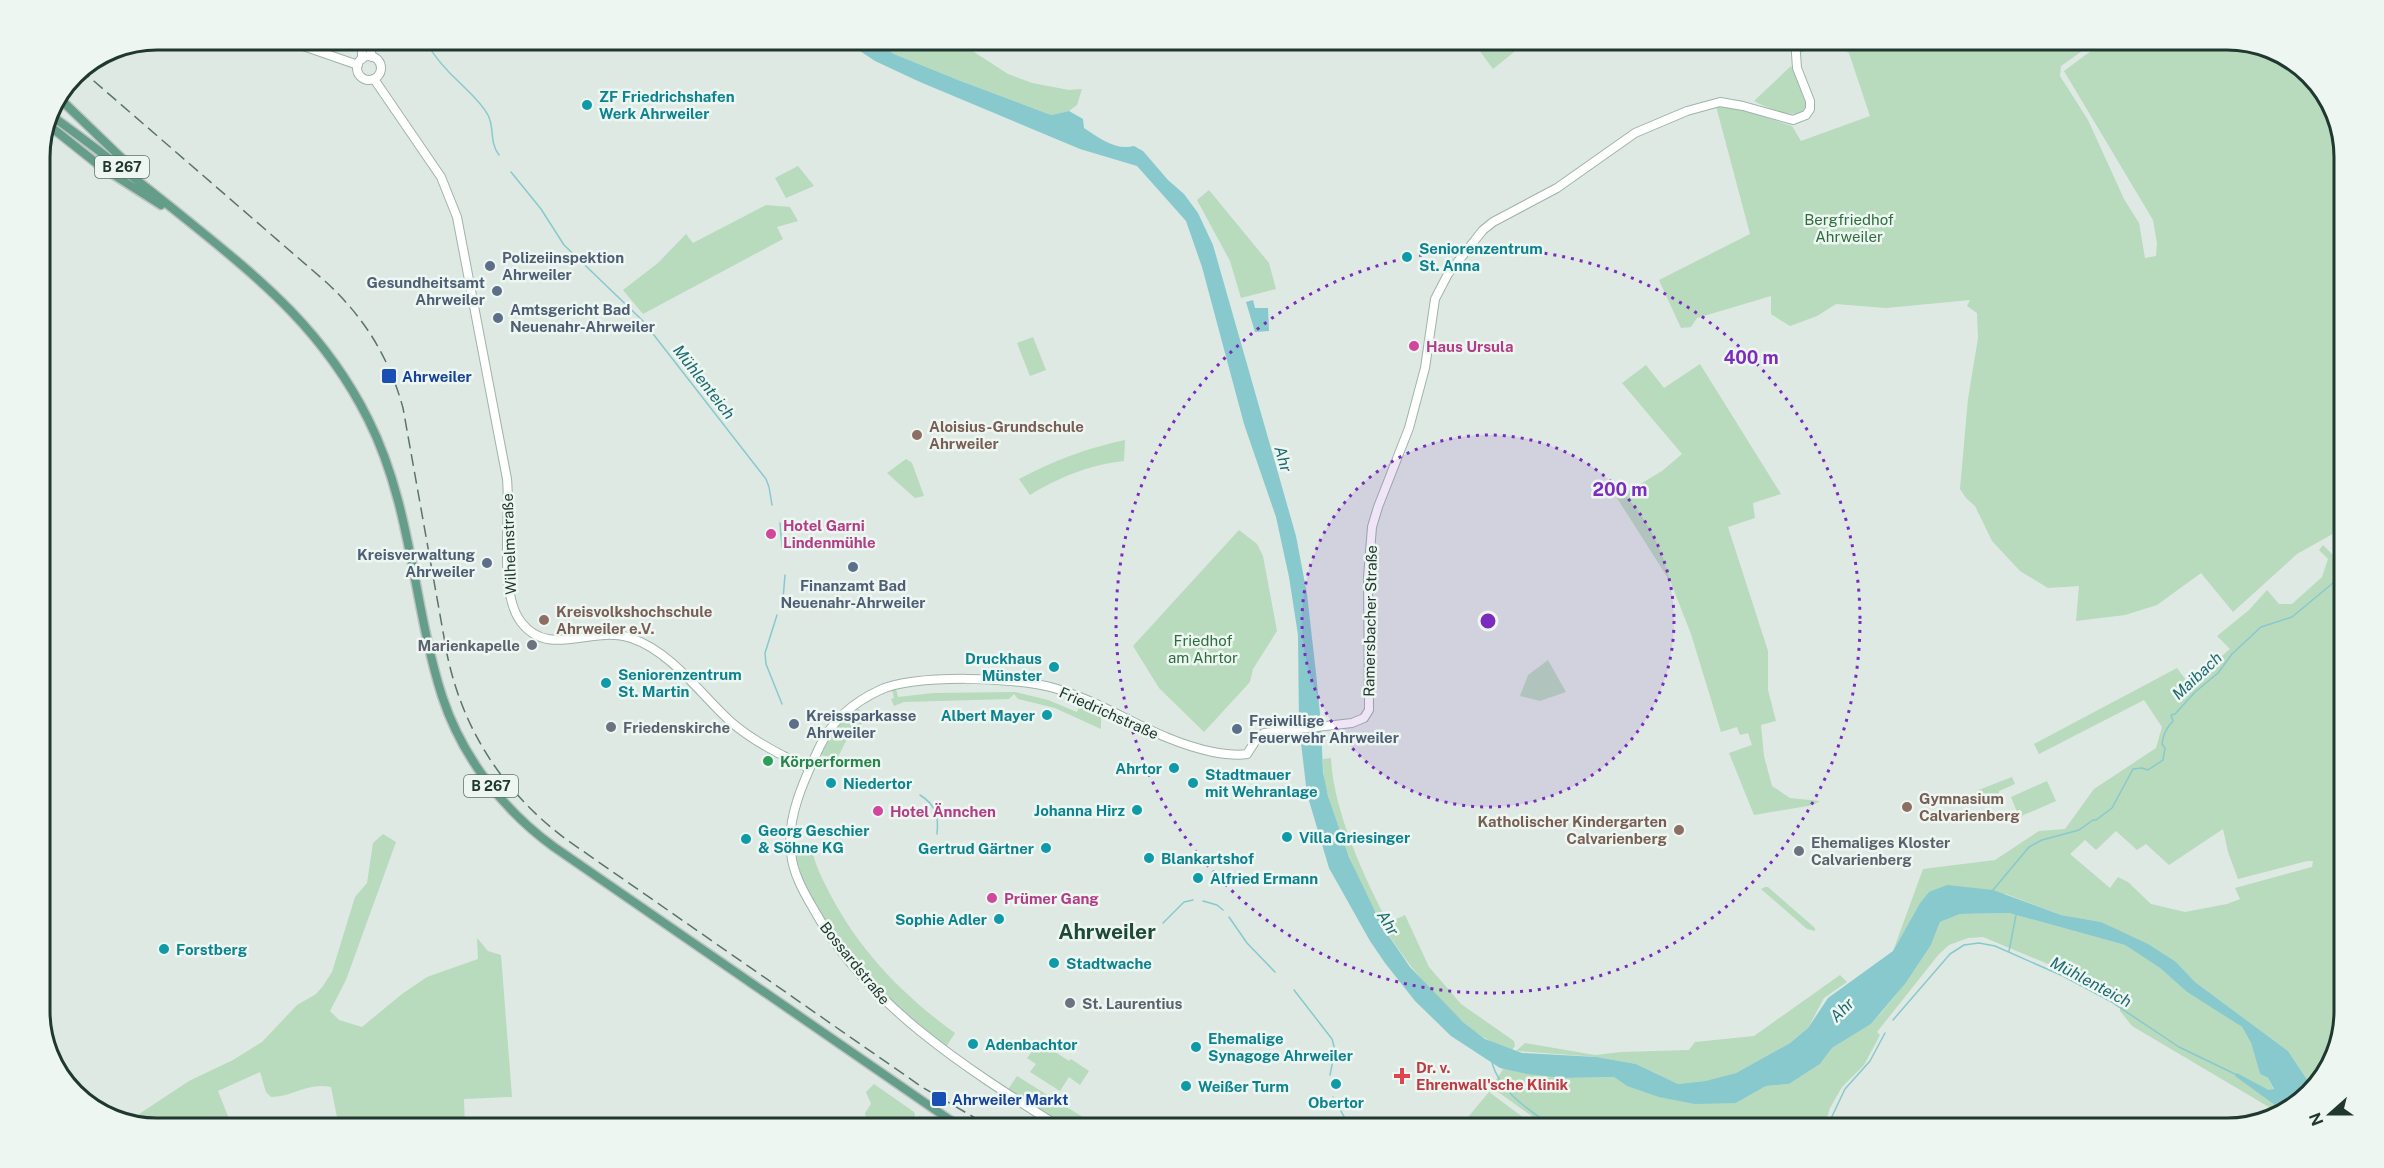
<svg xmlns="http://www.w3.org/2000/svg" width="2384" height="1168" font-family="'Public Sans',sans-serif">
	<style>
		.green { fill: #b8dabd; fill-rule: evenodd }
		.water { fill: #88c9cd }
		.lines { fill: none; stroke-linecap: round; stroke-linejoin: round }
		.stream { stroke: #88c9cd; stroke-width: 1.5 }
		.secondary-casing { stroke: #9eb4aa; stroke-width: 10 }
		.primary-casing { stroke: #bcc3c1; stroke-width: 11 }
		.secondary { stroke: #fff; stroke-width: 8 }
		.primary { stroke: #649d89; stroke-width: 8 }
		.rail { stroke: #5a746b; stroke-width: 1.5; stroke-dasharray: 12 6; stroke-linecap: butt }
		.ring { fill: none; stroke: #7b2cbf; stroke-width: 3; stroke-dasharray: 3 6 }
		.culture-dot { fill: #0f9aa8; stroke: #eef6f1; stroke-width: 2 }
		.service-dot { fill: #5c6f8a; stroke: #eef6f1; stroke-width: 2 }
		.hotel-dot { fill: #d1479c; stroke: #eef6f1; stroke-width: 2 }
		.transit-dot { fill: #1a4fb4; stroke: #eef6f1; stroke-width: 2 }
		.education-dot { fill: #8d6e63; stroke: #eef6f1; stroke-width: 2 }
		.worship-dot { fill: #6b7280; stroke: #eef6f1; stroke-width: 2 }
		.leisure-dot { fill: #2e9e5b; stroke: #eef6f1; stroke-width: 2 }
		.health-dot { fill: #e0444e; stroke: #eef6f1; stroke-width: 2 }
		.labels { text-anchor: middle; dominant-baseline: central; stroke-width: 5; stroke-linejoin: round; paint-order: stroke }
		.shield { fill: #eef6f1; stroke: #5e7169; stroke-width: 1.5 }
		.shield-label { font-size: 14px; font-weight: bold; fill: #20382f }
		.culture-label { font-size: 15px; font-weight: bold; fill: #0d838f; stroke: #eef6f1; text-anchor: start }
		.park-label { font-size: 15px; fill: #2d6d3f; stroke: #eef6f1 }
		.service-label { font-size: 15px; font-weight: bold; fill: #4e5e75; stroke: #eef6f1; text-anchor: start }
		.hotel-label { font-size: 15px; font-weight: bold; fill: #b23c85; stroke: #eef6f1; text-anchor: start }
		.transit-label { font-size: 15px; font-weight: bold; fill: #164399; stroke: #eef6f1; text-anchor: start }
		.education-label { font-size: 15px; font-weight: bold; fill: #785e54; stroke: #eef6f1; text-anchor: start }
		.street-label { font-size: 15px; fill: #20382f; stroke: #eef6f1 }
		.worship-label { font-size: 15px; font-weight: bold; fill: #5b616d; stroke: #eef6f1; text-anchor: start }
		.leisure-label { font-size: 15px; font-weight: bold; fill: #27864d; stroke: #eef6f1; text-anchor: start }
		.health-label { font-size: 15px; font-weight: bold; fill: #be3a42; stroke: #eef6f1; text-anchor: start }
		.water-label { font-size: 16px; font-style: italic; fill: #1e6b71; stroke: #eef6f1 }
		.district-label { font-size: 21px; font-weight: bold; fill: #1e493a; stroke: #eef6f1 }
		.rim { fill: none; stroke: #20382f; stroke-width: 3 }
		.centre { fill: #7b2cbf; stroke: #eef6f1; stroke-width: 3 }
		.ring-label { font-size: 18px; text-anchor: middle; font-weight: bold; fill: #7b2cbf; stroke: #eef6f1; stroke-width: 5; stroke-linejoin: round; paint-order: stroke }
	</style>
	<rect width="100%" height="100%" fill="#dee9e3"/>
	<g class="green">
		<path d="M872 39H954L1008 74 1032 83 1069 90 1082 89 1077 105 1069 111 1051 115 958 80 894 54Z"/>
		<path d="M1471 39H1530L1493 69Z"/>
		<path d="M1801 39H1920L1943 46 1991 43 2000 39H2099L2061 66 2060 76 2088 120 2124 199 2139 223 2145 258 2156 256 2157 243 2153 220 2064 71 2107 39H2228L2279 51 2325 91 2345 149V527L2297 554 2233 612 2201 573 2157 605 2125 615 2076 621 2079 586 2048 588 2020 571 1992 541 1975 506 1966 498 1960 489 1968 399 1978 338 1977 313 1967 306 1970 300 1886 308 1836 304 1817 316 1790 326 1771 314V296L1697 318 1691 327 1681 328 1659 280 1750 234 1716 106 1740 109 1792 126 1801 141 1870 116 1849 53 1832 43 1799 53Z"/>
		<path d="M1791 66 1807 102C1805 126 1765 107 1754 101Z"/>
		<path d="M798 166 814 186 786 198 775 178Z"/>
		<path d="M1209 190 1269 263 1276 289 1241 298 1230 261 1197 200Z"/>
		<path d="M766 205 790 207 798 221 777 227 783 239 643 314 623 290 658 263 686 234 693 243Z"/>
		<path d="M1033 337 1046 370 1030 376 1017 343Z"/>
		<path d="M1700 364 1781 494 1753 503 1755 518 1728 527 1768 651V690L1776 721 1761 725 1764 756 1772 786 1790 798 1820 801 1813 805 1754 815 1729 753 1752 745 1748 733 1740 735 1737 727 1721 732 1691 634 1671 583 1617 498 1662 471 1682 454 1622 383 1646 365 1664 388Z"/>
		<path d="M1125 440 1124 461C1092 464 1057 478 1030 495L1019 479C1053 461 1087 448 1125 440Z"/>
		<path d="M906 459 912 463 924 496 915 498 887 473Z"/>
		<path d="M1239 530 1257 544 1263 556 1277 631 1253 669 1250 682 1204 732 1159 688 1133 646Z"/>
		<path d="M2323 545 2343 565H2345V1012L2333 1063 2312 1087 2288 1051 2195 982 2176 962 2101 922 2061 915 2006 894 1929 892 1920 903 1893 951 1923 869 1995 860 2039 831 2065 829 2094 789 2156 748 2162 727 2144 700 2039 754 2034 744 2177 668 2189 684 2230 649 2217 636 2249 610 2267 590 2279 604H2292L2322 577 2328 559 2319 550ZM2223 829 2228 852 2238 879 2307 861H2313L2312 867 2235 888 2240 899 2227 904 2185 912 2151 904 2128 882 2118 877 2110 888 2070 854 2085 840 2096 850 2116 831 2137 850 2146 844 2169 865Z"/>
		<path d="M1548 660 1566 692 1540 701 1520 696 1528 675Z"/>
		<path d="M896 689 898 697 933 693 1015 692 1048 700 1077 712 1081 703 1101 716V729L1055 708 1018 699 1014 694 1009 699 904 702 894 706 891 699 894 698 892 690Z"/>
		<path d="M858 708 865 721 850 733 837 759 821 755C827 735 841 719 858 708Z"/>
		<path d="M1331 758C1333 810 1364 877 1388 923L1405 915 1429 967 1461 1004 1514 1041 1515 1046 1512 1050C1486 1043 1467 1026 1448 1008 1395 955 1362 897 1338 826 1331 804 1322 783 1323 759Z"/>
		<path d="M2012 777 2015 784 1999 791V793L1981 803 1976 791Z"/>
		<path d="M2047 781 2056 801 2019 817 2011 797Z"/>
		<path d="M383 834 396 842 346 980 330 1011 339 1020 362 1027 402 994 427 977 478 959 477 938 488 951 501 955 512 1097 464 1099 465 1128 561 1129H309L338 1122 331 1087C307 1082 293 1097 271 1097L266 1092 260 1072 218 1091 233 1129H156L127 1122 189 1081 233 1060 262 1042 297 1005 316 994 323 986 332 972 355 897 367 883 373 843Z"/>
		<path d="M794 847 812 848C814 862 820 874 826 886 855 946 902 995 955 1033L946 1047C881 998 809 929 794 847Z"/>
		<path d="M1765 887H1768L1815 928V931L1807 929 1761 889Z"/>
		<path d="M2009 913 2125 945 2160 968 2187 992 2242 1027 2251 1043 2260 1074 2268 1078 2274 1090H2269L2237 1073 2236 1076 2276 1106 2279 1113 2132 1026 2120 1011V1001L2065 971 1983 937 1968 938 1949 945 1939 954 1877 1032 1880 1035 1864 1065 1842 1087 1830 1108 1823 1129H1550L1491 1087 1504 1068 1564 1078 1614 1077 1627 1086 1736 1103 1766 1086 1789 1084 1820 1064 1832 1048 1871 1024 1882 1012 1905 984 1931 945 1940 922 1960 914Z"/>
		<path d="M1840 975 1847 982 1824 998 1808 1028 1790 1043 1736 1073 1705 1081 1678 1084 1636 1064 1597 1057 1516 1051 1525 1043 1595 1055 1621 1052 1689 1050 1695 1042 1754 1036Z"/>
		<path d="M1040 1042 1069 1061 1071 1059 1089 1071 1080 1085 1069 1077 1060 1091 1030 1072 1036 1064 1027 1058Z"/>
		<path d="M1017 1076 1102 1129H1067L1007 1091Z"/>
		<path d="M874 1084 914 1112 915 1115 907 1129H879L866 1120 865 1113 871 1104 866 1092Z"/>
		<path d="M1489 1092 1539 1129H1458Z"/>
	</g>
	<g class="water">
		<path d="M842 39H872L894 54 958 80 1051 115 1069 111 1083 119 1084 128C1099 138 1116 151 1134 146L1143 151 1168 180 1184 194 1198 213 1213 245 1296 536 1307 594 1316 673 1321 724 1323 772 1328 796 1349 857 1382 926 1410 967 1463 1022 1485 1039 1522 1053 1597 1057 1636 1064 1678 1084 1705 1081 1736 1073 1790 1043 1808 1028 1828 998 1893 951 1920 903 1929 892 1947 885 1993 890 2061 915 2101 922 2148 944 2176 962 2195 982 2288 1051 2312 1087 2293 1109 2279 1114 2276 1106 2235 1076 2237 1073 2269 1090 2274 1089 2268 1078 2260 1074 2251 1043 2242 1027 2187 992 2160 968 2125 945 2009 913 1960 914 1940 922 1931 945 1905 984 1871 1024 1832 1048 1820 1064 1789 1084 1766 1086 1736 1103 1695 1104 1659 1097 1627 1086 1614 1077 1564 1078 1527 1074 1500 1068 1451 1036 1415 1001 1385 963 1370 941 1329 868 1307 794 1299 726 1298 635 1289 577 1276 517 1244 424 1202 267 1186 221 1137 166 1080 149 920 82 875 61Z"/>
		<path d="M1253 300 1255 308H1268L1269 331 1255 332 1246 302Z"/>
	</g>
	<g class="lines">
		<g class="stream">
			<path d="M424 39C433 55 447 71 460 83 470 93 481 102 488 115 495 129 489 142 499 155"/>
			<path d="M511 172 541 209 564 245 643 321 766 479 769 487 772 505"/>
			<path d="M780 523 782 547"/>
			<path d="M783 599 785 575"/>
			<path d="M777 615 765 653 766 664 782 704"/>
			<path d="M920 795C936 805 939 816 937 834"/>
			<path d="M1993 890 2029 847 2042 840 2079 830 2093 820H2096L2112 808 2133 769 2142 768 2148 770 2163 760 2165 748 2162 744C2163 735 2168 726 2173 721L2171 715 2175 714 2195 692 2218 673 2232 654 2261 627 2292 617 2345 573"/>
			<path d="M1203 901 1217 905 1223 910"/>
			<path d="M1229 917 1247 943 1275 972"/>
			<path d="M1163 923 1184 902 1193 900"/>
			<path d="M2009 951 2016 915"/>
			<path d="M1294 990 1332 1039 1335 1050 1330 1075"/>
			<path d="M1893 1020 1950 954 1964 945 1979 943 1995 946 2063 976 2110 1001 2179 1047 2237 1075"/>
			<path d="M1492 1063C1501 1094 1531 1111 1556 1129"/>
			<path d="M1333 1097 1351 1129"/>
			<path d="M915 1129 920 1117"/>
			<path d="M1826 1129 1845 1089 1870 1061 1885 1033"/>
		</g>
		<defs>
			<g id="secondary">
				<path d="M283 39 358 65"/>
				<path d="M362 39V59"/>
				<path d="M368 39 372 57"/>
				<path d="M1945 39H1980"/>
				<circle cx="369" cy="68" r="12"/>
				<path d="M374 79 441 177 457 217 507 479C511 518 498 592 521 622 549 659 590 625 631 638 672 652 700 694 731 722 754 742 782 756 809 768"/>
				<path d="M1063 1129C969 1070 868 1008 813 908 803 891 793 873 791 853 786 817 805 778 820 746 832 721 854 702 880 690 916 674 1016 677 1054 688 1110 704 1154 740 1213 752 1224 754 1236 756 1247 754L1258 737 1264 733 1352 723 1364 718 1369 710 1368 577 1372 527 1378 507 1409 428 1425 368 1435 299 1448 274 1483 230 1493 222 1557 188 1635 133 1687 111 1720 102 1743 106 1793 120 1806 115 1810 109V101L1797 68 1795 39"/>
				<path d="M1375 1129 1390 1127 1397 1129"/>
			</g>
			<g id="primary">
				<path d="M57 96 137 173"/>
				<path d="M49 114C98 149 145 186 192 224 265 283 325 333 368 419 412 506 413 605 442 696 462 757 503 810 554 847L963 1129"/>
				<path d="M46 123 100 166 161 205"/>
			</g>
		</defs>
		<use href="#secondary" class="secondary-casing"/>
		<use href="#primary" class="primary-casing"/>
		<use href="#secondary" class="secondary"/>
		<use href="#primary" class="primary"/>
		<path class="rail" d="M80 69 326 282C364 317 389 357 403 408L447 654C463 731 504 793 567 840L922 1087 994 1129"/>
	</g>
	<circle cx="1488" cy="621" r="186" fill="#7b2cbf" fill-opacity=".12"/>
	<g class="ring">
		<circle cx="1488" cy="621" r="186"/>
		<circle cx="1488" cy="621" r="372"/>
	</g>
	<g class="culture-dot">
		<circle cx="587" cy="105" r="6"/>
		<circle cx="1407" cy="257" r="6"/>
		<circle cx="1054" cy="667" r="6"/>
		<circle cx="606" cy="683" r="6"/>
		<circle cx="1047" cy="715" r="6"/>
		<circle cx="1174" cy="768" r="6"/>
		<circle cx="831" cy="783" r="6"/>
		<circle cx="1193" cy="783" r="6"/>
		<circle cx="1137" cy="810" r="6"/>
		<circle cx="1287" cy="837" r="6"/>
		<circle cx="746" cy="839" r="6"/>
		<circle cx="1046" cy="848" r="6"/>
		<circle cx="1149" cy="858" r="6"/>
		<circle cx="1198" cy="878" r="6"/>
		<circle cx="999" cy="919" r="6"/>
		<circle cx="164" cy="949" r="6"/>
		<circle cx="1054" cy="963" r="6"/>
		<circle cx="973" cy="1044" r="6"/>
		<circle cx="1196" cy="1047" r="6"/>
		<circle cx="1336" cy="1084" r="6"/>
		<circle cx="1186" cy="1086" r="6"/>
	</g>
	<g class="service-dot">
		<circle cx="490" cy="266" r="6"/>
		<circle cx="497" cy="291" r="6"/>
		<circle cx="498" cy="318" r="6"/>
		<circle cx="487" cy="563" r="6"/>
		<circle cx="853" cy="567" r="6"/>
		<circle cx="794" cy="724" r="6"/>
		<circle cx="1237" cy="729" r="6"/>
	</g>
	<g class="hotel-dot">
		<circle cx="1414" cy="346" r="6"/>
		<circle cx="771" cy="534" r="6"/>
		<circle cx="878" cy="811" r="6"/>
		<circle cx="992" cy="898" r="6"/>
	</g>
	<g class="transit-dot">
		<rect x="381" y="368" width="16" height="16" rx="3"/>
		<rect x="931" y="1091" width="16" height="16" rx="3"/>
	</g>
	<g class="education-dot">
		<circle cx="917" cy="435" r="6"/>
		<circle cx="544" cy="620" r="6"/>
		<circle cx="1907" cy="807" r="6"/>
		<circle cx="1679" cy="830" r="6"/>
	</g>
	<g class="worship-dot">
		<circle cx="532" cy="645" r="6"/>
		<circle cx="611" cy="727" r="6"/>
		<circle cx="1799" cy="851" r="6"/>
		<circle cx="1070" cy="1003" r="6"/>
	</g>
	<circle class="leisure-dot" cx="768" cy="761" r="6"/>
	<path class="health-dot" d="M1399 1067h6v6h6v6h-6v6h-6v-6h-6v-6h6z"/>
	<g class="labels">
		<g class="shield">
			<rect x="95" y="156" width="54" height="22" rx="4.5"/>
			<rect x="464" y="775" width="54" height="22" rx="4.5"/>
		</g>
		<g class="shield-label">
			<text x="122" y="167">B 267</text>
			<text x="491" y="786">B 267</text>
		</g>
		<g class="culture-label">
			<text x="599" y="96">ZF Friedrichshafen<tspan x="599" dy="17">Werk Ahrweiler</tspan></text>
			<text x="1419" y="248">Seniorenzentrum<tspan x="1419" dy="17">St. Anna</tspan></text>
			<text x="1042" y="658" text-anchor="end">Druckhaus<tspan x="1042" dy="17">Münster</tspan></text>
			<text x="618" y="674">Seniorenzentrum<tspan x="618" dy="17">St. Martin</tspan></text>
			<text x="1035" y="715" text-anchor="end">Albert Mayer</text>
			<text x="1162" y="768" text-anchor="end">Ahrtor</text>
			<text x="1205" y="774">Stadtmauer<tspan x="1205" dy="17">mit Wehranlage</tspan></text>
			<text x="843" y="783">Niedertor</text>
			<text x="1125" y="810" text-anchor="end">Johanna Hirz</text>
			<text x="758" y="830">Georg Geschier<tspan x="758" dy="17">&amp; Söhne KG</tspan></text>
			<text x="1299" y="837">Villa Griesinger</text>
			<text x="1034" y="848" text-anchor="end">Gertrud Gärtner</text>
			<text x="1161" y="858">Blankartshof</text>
			<text x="1210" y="878">Alfried Ermann</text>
			<text x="987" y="919" text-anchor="end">Sophie Adler</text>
			<text x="176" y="949">Forstberg</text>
			<text x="1066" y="963">Stadtwache</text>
			<text x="1208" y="1038">Ehemalige<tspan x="1208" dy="17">Synagoge Ahrweiler</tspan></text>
			<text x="985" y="1044">Adenbachtor</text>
			<text x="1198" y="1086">Weißer Turm</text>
			<text x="1336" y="1102" text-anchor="middle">Obertor</text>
		</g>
		<g class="park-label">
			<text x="1849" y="219">Bergfriedhof<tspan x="1849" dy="17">Ahrweiler</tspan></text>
			<text x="1203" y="640">Friedhof<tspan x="1203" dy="17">am Ahrtor</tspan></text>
		</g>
		<g class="service-label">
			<text x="502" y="257">Polizeiinspektion<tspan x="502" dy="17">Ahrweiler</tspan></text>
			<text x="485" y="282" text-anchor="end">Gesundheitsamt<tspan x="485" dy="17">Ahrweiler</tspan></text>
			<text x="510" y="309">Amtsgericht Bad<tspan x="510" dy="17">Neuenahr-Ahrweiler</tspan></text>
			<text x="475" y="554" text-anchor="end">Kreisverwaltung<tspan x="475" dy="17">Ahrweiler</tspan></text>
			<text x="853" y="585" text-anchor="middle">Finanzamt Bad<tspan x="853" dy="17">Neuenahr-Ahrweiler</tspan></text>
			<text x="806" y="715">Kreissparkasse<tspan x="806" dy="17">Ahrweiler</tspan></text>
			<text x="1249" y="720">Freiwillige<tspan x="1249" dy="17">Feuerwehr Ahrweiler</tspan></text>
		</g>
		<g class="hotel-label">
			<text x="1426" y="346">Haus Ursula</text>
			<text x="783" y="525">Hotel Garni<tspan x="783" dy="17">Lindenmühle</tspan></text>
			<text x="890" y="811">Hotel Ännchen</text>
			<text x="1004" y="898">Prümer Gang</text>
		</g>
		<g class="transit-label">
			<text x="402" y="376">Ahrweiler</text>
			<text x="952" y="1099">Ahrweiler Markt</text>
		</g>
		<g class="education-label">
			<text x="929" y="426">Aloisius-Grundschule<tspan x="929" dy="17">Ahrweiler</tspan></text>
			<text x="556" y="611">Kreisvolkshochschule<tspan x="556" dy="17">Ahrweiler e.V.</tspan></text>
			<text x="1919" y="798">Gymnasium<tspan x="1919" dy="17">Calvarienberg</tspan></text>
			<text x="1667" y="821" text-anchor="end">Katholischer Kindergarten<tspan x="1667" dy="17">Calvarienberg</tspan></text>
		</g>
		<g class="street-label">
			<text transform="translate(509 544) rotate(-92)">Wilhelmstraße</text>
			<text transform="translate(1370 621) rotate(-89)">Ramersbacher Straße</text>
			<text transform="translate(1109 713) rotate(24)">Friedrichstraße</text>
			<text transform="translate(855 963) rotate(51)">Bossardstraße</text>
		</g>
		<g class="worship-label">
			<text x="520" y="645" text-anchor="end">Marienkapelle</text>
			<text x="623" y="727">Friedenskirche</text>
			<text x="1811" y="842">Ehemaliges Kloster<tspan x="1811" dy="17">Calvarienberg</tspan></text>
			<text x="1082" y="1003">St. Laurentius</text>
		</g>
		<g class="leisure-label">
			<text x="780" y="761">Körperformen</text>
		</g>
		<g class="health-label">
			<text x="1416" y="1067">Dr. v.<tspan x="1416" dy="17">Ehrenwall'sche Klinik</tspan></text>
		</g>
		<g class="water-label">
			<text transform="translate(704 382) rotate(52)">Mühlenteich</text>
			<text transform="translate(1283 459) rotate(74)">Ahr</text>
			<text transform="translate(2197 676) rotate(-43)">Maibach</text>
			<text transform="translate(1388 923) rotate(58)">Ahr</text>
			<text transform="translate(2091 982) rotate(28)">Mühlenteich</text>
			<text transform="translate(1842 1010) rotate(-45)">Ahr</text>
		</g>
		<g class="district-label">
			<text x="1107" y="931">Ahrweiler</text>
		</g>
	</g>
	<path d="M0 0H2384V1168H0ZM157 50H2227A107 107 0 0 1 2334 157V1011A107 107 0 0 1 2227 1118H157A107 107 0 0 1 50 1011V157A107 107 0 0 1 157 50Z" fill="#eef6f1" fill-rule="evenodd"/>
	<path class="rim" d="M157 50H2227A107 107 0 0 1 2334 157V1011A107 107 0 0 1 2227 1118H157A107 107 0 0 1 50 1011V157A107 107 0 0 1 157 50Z"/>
	<circle cx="1488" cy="621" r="9" class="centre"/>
	<g class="ring-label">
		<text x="1751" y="364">400 m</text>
		<text x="1620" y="496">200 m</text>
	</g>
	<g transform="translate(2330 1114) rotate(249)" stroke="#eef6f1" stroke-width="4.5" paint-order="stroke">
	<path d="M0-4.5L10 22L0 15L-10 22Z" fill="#20382f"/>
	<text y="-9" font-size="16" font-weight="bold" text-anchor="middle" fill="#20382f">N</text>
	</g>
</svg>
